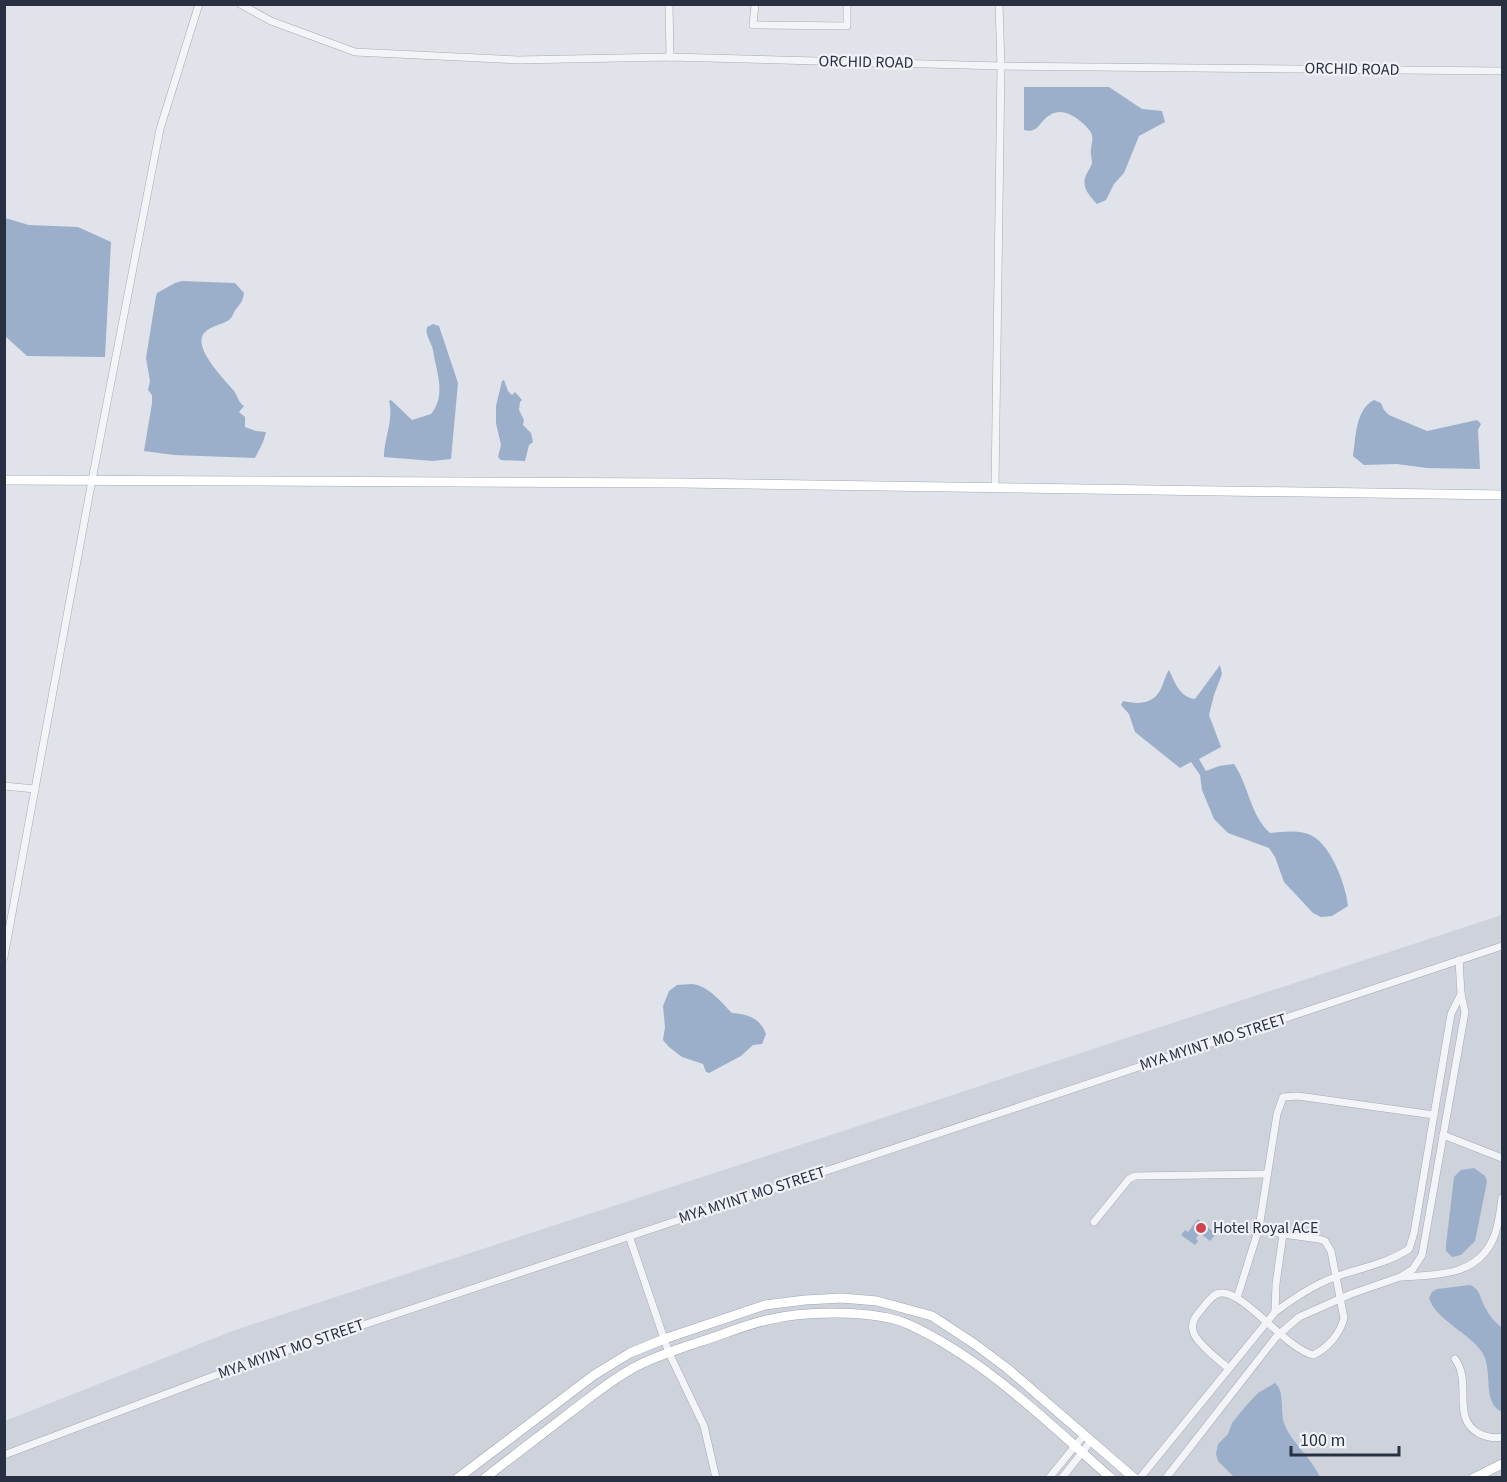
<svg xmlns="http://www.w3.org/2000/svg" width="1507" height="1482" font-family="'Source Sans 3',sans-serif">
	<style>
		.built { fill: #ced2db }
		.water { fill: #9bafca }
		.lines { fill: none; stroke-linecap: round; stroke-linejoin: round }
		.minor-casing { stroke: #a5aab3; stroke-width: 8 }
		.major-casing { stroke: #9fa7b5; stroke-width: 10 }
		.minor { stroke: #f3f4f8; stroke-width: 7 }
		.major { stroke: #fff; stroke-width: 9 }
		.poi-dot { fill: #d04352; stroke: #f0f2f7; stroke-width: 2 }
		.labels { text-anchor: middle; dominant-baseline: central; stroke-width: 4.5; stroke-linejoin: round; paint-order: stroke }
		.street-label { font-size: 16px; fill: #283041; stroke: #f0f2f7 }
		.poi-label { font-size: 16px; fill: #283041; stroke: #f0f2f7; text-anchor: start }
	</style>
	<rect width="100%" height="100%" fill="#e0e3e9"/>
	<path class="built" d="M1502 915V1477L5 1478V1421L235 1330Z"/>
	<g class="water">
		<path d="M1024 87H1109L1142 109 1162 111 1165 122 1139 136 1124 173 1114 184 1106 200 1097 204C1089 195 1081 187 1086 175 1088 171 1091 167 1092 163 1092 158 1090 153 1091 149 1092 142 1094 137 1090 131 1081 120 1064 106 1050 115 1039 121 1039 134 1024 130Z"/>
		<path d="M5 218 29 225 78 227 111 242 105 357 27 356 5 336Z"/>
		<path d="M182 281 235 283 244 293C243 301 241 303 236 309 233 313 233 317 229 320 221 325 210 326 204 333 192 348 225 380 234 391 238 397 238 402 244 406L239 412 245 417V427L256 431 266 432 263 442 255 458 174 455 144 451 152 403V395L148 390 150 381 146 358 156 296 157 293 175 283Z"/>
		<path d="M433 324 439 326 458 383 451 459 433 461 384 457C384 438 394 420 389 401L391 400 412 420 431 414C447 395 436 371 433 350 431 341 425 336 427 327Z"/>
		<path d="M504 380 508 391 512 395 515 392 522 400 520 402 519 410 524 420 523 425 531 433 533 442 529 445 525 461 501 460 498 457 501 445 496 423V406L502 381Z"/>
		<path d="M1374 400 1381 403 1384 410 1389 415 1427 431 1477 420 1481 424 1478 430 1480 469 1427 468 1397 464 1364 465 1353 456C1356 438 1355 410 1374 400Z"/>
		<path d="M1220 665 1222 674 1214 695 1209 715 1221 747 1199 759 1206 771 1219 766 1234 764C1249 786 1250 815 1270 833 1281 832 1296 830 1308 834 1330 841 1346 885 1348 906L1332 916 1321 917 1313 913 1284 882 1275 857 1269 848 1228 833 1214 819 1202 790 1200 775 1191 762 1180 768 1135 732 1129 714 1121 705 1123 701C1136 704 1151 705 1159 692 1164 685 1164 677 1169 670 1175 682 1179 697 1195 699Z"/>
		<path d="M692 984C709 986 721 1002 732 1013 748 1014 760 1018 766 1034L762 1044 753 1045 741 1056 709 1073 706 1072 703 1064 682 1057 669 1047 663 1040 665 1027 663 1006 669 991 677 985Z"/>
		<path d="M1474 1168 1485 1176 1487 1182 1475 1241 1461 1255 1452 1257 1446 1251V1245L1454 1177 1461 1170Z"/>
		<path d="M1198 1219 1216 1234 1210 1241 1200 1233 1196 1238 1198 1241 1195 1245 1181 1235 1185 1230 1188 1232Z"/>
		<path d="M1470 1285C1481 1289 1480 1300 1486 1309 1490 1317 1496 1323 1502 1328V1412C1481 1402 1494 1371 1482 1352 1469 1333 1435 1319 1429 1298L1432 1292 1437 1289Z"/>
		<path d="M1275 1383C1285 1391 1280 1411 1284 1423 1290 1441 1311 1457 1320 1477L1272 1476 1234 1477 1218 1461 1216 1454 1218 1444 1228 1434 1232 1423 1245 1407 1258 1393Z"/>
	</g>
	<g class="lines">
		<defs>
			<g id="minor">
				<path d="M240 4 271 21 355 52 518 60 670 57 1001 66 1502 71"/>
				<path d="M669 4 670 57"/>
				<path d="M755 4 753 25 847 26V4"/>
				<path d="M995 488 1001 66 999 4"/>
				<path d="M4 786 35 789"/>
				<path d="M4 957 92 480 160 129 199 4"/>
				<path d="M1443 1135 1502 1158"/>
				<path d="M1094 1222 1129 1179 1135 1176 1267 1174"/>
				<path d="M629 1236 669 1353 704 1426 716 1478"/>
				<path d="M1402 1277C1436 1275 1477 1276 1493 1239 1499 1227 1500 1211 1502 1198"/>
				<path d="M1237 1298 1259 1228 1277 1114 1283 1097 1298 1096 1434 1115"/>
				<path d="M1275 1312 1276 1284 1283 1234"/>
				<path d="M1455 1359C1473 1383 1450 1419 1480 1434 1487 1437 1494 1439 1502 1437"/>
				<path d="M1228 1368C1218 1359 1196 1343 1193 1331 1191 1323 1195 1316 1201 1310 1206 1304 1213 1293 1221 1293 1244 1291 1284 1347 1313 1355 1328 1348 1340 1334 1344 1318L1331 1251 1325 1241 1319 1239 1283 1234 1259 1228"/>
				<path d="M4 1455 240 1366 1502 946"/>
				<path d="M1049 1478 1084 1435"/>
				<path d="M1062 1478 1091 1441"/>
				<path d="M1140 1478 1275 1312C1293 1299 1313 1285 1335 1277 1360 1268 1386 1264 1409 1249L1414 1233 1451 1014 1461 994"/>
				<path d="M1166 1478 1276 1337 1299 1317 1351 1294 1400 1277 1413 1269 1422 1255 1465 1012 1461 994 1459 960"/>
			</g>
			<g id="major">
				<path d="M4 480 681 483 1502 495"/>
				<path d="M458 1478 594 1375 630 1353 664 1339 765 1305 805 1300 842 1298 877 1301 932 1316 976 1345 1008 1369 1134 1478"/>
				<path d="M485 1478C513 1456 541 1435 568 1414 591 1397 613 1378 639 1365 659 1355 681 1348 702 1341 724 1334 745 1325 767 1320 803 1311 876 1309 910 1325 987 1361 1048 1423 1111 1478"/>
				<path d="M1474 1478 1502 1464"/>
			</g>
		</defs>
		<use href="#minor" class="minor-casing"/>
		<use href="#major" class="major-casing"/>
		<use href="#minor" class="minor"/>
		<use href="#major" class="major"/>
	</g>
	<circle class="poi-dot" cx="1201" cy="1228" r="6"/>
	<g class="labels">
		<g class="street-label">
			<text transform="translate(866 62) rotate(1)">ORCHID ROAD</text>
			<text transform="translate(1352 69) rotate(1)">ORCHID ROAD</text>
			<text transform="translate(1213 1042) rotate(-18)">MYA MYINT MO STREET</text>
			<text transform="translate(752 1195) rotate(-18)">MYA MYINT MO STREET</text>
			<text transform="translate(291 1349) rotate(-19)">MYA MYINT MO STREET</text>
		</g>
		<g class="poi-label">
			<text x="1213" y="1228">Hotel Royal ACE</text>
		</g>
	</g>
	<rect width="1507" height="1482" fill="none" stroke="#283041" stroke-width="12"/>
	<path d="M1291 1446v9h108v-9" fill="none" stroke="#283041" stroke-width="3"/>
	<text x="1300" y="1446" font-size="18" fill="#283041" stroke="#f0f2f7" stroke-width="4.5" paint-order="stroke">100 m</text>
</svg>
